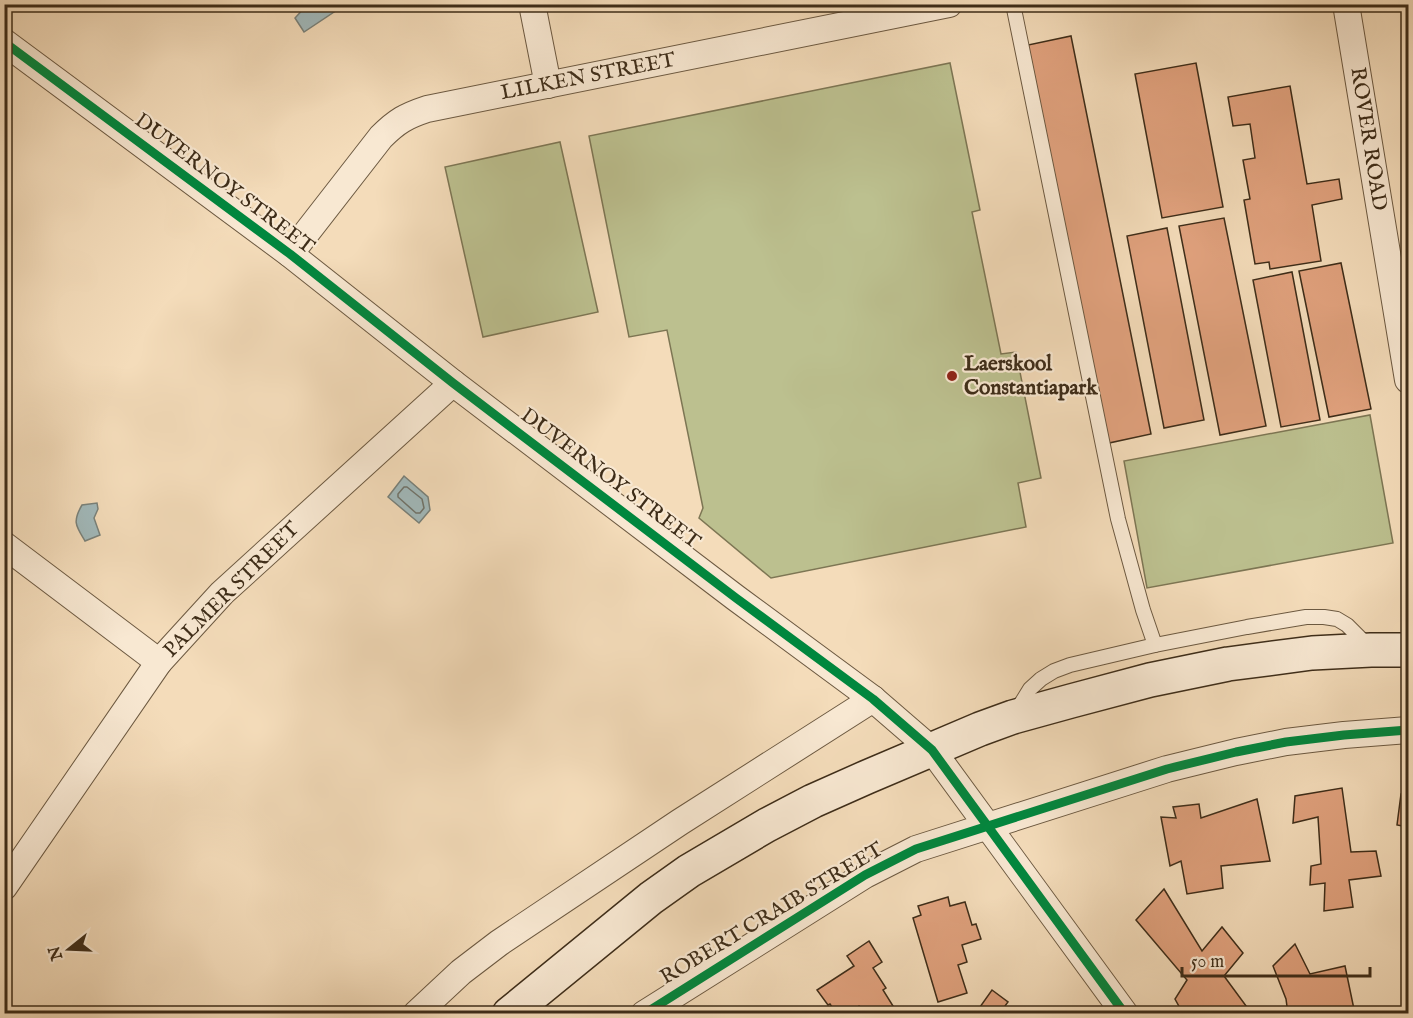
<svg xmlns="http://www.w3.org/2000/svg" width="1413" height="1018" font-family="'IM FELL English',serif">
	<style>
		.green { fill: #bcc08f; stroke: #7d7654; stroke-width: 1.5 }
		.water { fill: #a1b9bb; stroke: #79817a; stroke-width: 1.5 }
		.lines { fill: none; stroke-linecap: round; stroke-linejoin: round }
		.shore { stroke: #70736a; stroke-width: 1.5 }
		.building { fill: #e0a17d; stroke: #3e2d19; stroke-width: 1.5 }
		.lane-casing { stroke: #6c5941; stroke-width: 16 }
		.street-casing { stroke: #6c5941; stroke-width: 28 }
		.secondary-casing { stroke: #3e2d19; stroke-width: 36 }
		.lane { stroke: #f8e8d2; stroke-width: 14 }
		.street { stroke: #f8e8d2; stroke-width: 26 }
		.secondary { stroke: #f8e8d2; stroke-width: 33 }
		.cycleway-casing { stroke: #f8e8d2; stroke-width: 13 }
		.cycleway { stroke: #00873e; stroke-width: 9 }
		.poi-dot { fill: #8f2418; stroke: #f8e8d2; stroke-width: 2 }
		.labels { text-anchor: middle; dominant-baseline: central; stroke-width: 4.5; stroke-linejoin: round; paint-order: stroke }
		.street-label { font-size: 21px; fill: #3e2d19; stroke: #f8e8d2 }
		.poi-label { font-size: 21px; font-weight: bold; fill: #3e2d19; stroke: #f8e8d2; text-anchor: start }
	</style>
	<rect width="100%" height="100%" fill="#f4dcba"/>
	<filter id="stains"><feTurbulence type="fractalNoise" baseFrequency=".00333" numOctaves="4"/><feColorMatrix values="0 0 0 0 .2 0 0 0 0 .09 0 0 0 0 .02 0 0 0 .5 -.17"/></filter>
	<radialGradient id="worn" r=".72"><stop offset=".6" stop-color="#630" stop-opacity="0"/><stop offset="1" stop-color="#630" stop-opacity=".3"/></radialGradient>
	<g class="green">
		<path d="M950 63 980 210 972 212 1001 354 1016 352 1041 478 1018 483 1026 527 771 578 699 518 703 508 667 330 629 337 589 136Z"/>
		<path d="M560 142 598 312 483 337 445 167Z"/>
		<path d="M1370 415 1393 543 1147 588 1124 461Z"/>
	</g>
	<g class="water">
		<path d="M307 5H334L337 10 304 32 295 18Z"/>
		<path d="M404 476 428 497 430 510 419 523 388 497Z"/>
		<path d="M97 503 98 509 94 518 100 535 85 541C76 526 72 522 82 505Z"/>
	</g>
	<g class="lines">
		<path class="shore" d="M404 487H407L422 499 424 508 420 513H416L398 497V494Z"/>
	</g>
	<g class="building">
		<path d="M1071 36 1151 434 1109 443 1028 45Z"/>
		<path d="M1196 63 1223 207 1162 218 1135 74Z"/>
		<path d="M1290 86 1307 184 1339 179 1342 199 1312 205 1321 261 1270 269 1269 262 1255 264 1244 200 1250 199 1243 160 1255 158 1250 124 1233 126 1228 97Z"/>
		<path d="M1224 218 1266 426 1220 435 1179 226Z"/>
		<path d="M1167 228 1204 420 1164 428 1127 236Z"/>
		<path d="M1341 263 1371 409 1329 417 1299 271Z"/>
		<path d="M1292 272 1320 420 1281 427 1253 280Z"/>
		<path d="M1342 788 1351 852 1376 851 1381 876 1349 880 1353 907 1324 911 1325 883 1310 885 1311 866 1321 864 1318 817 1293 823 1295 796Z"/>
		<path d="M1401 794 1408 795V827L1397 825Z"/>
		<path d="M1257 799 1270 861 1221 866 1223 888 1187 894 1181 861 1170 866 1161 817 1176 818 1173 807 1199 804 1201 818Z"/>
		<path d="M1164 889 1202 951 1222 927 1243 953 1224 976 1252 1014H1175L1181 1010 1175 999 1187 980 1136 920Z"/>
		<path d="M948 897 950 906 965 902 972 925 976 924 981 939 962 945 967 962 958 965 967 993 938 1002 913 918 921 915 918 906Z"/>
		<path d="M869 941 882 962 873 968 886 988 883 990 898 1014H864L859 1006 855 1009 832 1007 830 1004 828 1005 817 990 854 966 847 956Z"/>
		<path d="M1295 944 1310 974 1345 966 1355 1014H1288L1286 999 1273 966Z"/>
		<path d="M992 990 1008 1002 999 1014H975Z"/>
	</g>
	<g class="lines">
		<defs>
			<g id="lane">
				<path d="M1013 4 1118 519 1143 610 1155 645"/>
				<path d="M1017 710 1030 689 1041 679 1054 671 1070 665 1155 645 1247 627 1306 617H1324L1337 619 1347 625 1368 646"/>
			</g>
			<g id="street">
				<path d="M532 4 548 85"/>
				<path d="M1346 4 1408 380"/>
				<path d="M4 42 290 254 453 383 736 598 873 699 932 750 1125 1014"/>
				<path d="M290 254 381 137C397 121 406 116 427 109L949 4"/>
				<path d="M4 545 159 662"/>
				<path d="M4 887 159 662 222 593 453 383"/>
				<path d="M416 1014 461 972 499 943 680 822 873 699"/>
				<path d="M644 1014 865 875 916 849 1167 769 1236 752 1286 742 1344 735 1408 730"/>
			</g>
			<path id="secondary" d="M509 1014 651 898 689 871 767 825 813 801 867 777 980 729 1013 717 1071 701 1150 680 1228 664 1312 653 1371 650H1408"/>
		</defs>
		<use href="#lane" class="lane-casing"/>
		<use href="#street" class="street-casing"/>
		<use href="#secondary" class="secondary-casing"/>
		<use href="#lane" class="lane"/>
		<use href="#street" class="street"/>
		<use href="#secondary" class="secondary"/>
		<defs>
			<g id="cycleway">
				<path d="M4 42 290 254 453 383 736 598 873 699 932 750 1125 1014"/>
				<path d="M644 1014 865 875 916 849 1167 769 1236 752 1286 742 1344 735 1408 730"/>
			</g>
		</defs>
		<use href="#cycleway" class="cycleway-casing"/>
		<use href="#cycleway" class="cycleway"/>
	</g>
	<circle class="poi-dot" cx="952" cy="376" r="6"/>
	<g class="labels">
		<g class="street-label">
			<text transform="translate(588 77) rotate(-11)">LILKEN STREET</text>
			<text transform="translate(1368 139) rotate(81)">ROVER ROAD</text>
			<text transform="translate(224 184) rotate(37)">DUVERNOY STREET</text>
			<text transform="translate(610 479) rotate(37)">DUVERNOY STREET</text>
			<text transform="translate(232 590) rotate(-45)">PALMER STREET</text>
			<text transform="translate(772 914) rotate(-31)">ROBERT CRAIB STREET</text>
		</g>
		<g class="poi-label">
			<text x="964" y="364">Laerskool<tspan x="964" dy="24">Constantiapark</tspan></text>
		</g>
	</g>
	<rect width="1413" height="1018" fill="none" stroke="#f4dcba" stroke-width="24"/>
	<rect x="6" y="6" width="1401" height="1006" fill="none" stroke="#3e2d19" stroke-width="3"/>
	<rect x="12" y="12" width="1389" height="994" fill="none" stroke="#3e2d19" stroke-width="1.5"/>
	<g transform="translate(69 949) rotate(252)" stroke="#f8e8d2" stroke-width="4.5" paint-order="stroke">
	<path d="M0-4.5L10 22L0 15L-10 22Z" fill="#3e2d19"/>
	<text y="-9" font-size="16" font-weight="bold" text-anchor="middle" fill="#3e2d19">N</text>
	</g>
	<path d="M1182 967v9h188v-9" fill="none" stroke="#3e2d19" stroke-width="3"/>
	<text x="1191" y="967" font-size="18" fill="#3e2d19" stroke="#f8e8d2" stroke-width="4.5" paint-order="stroke">50 m</text>
	<rect width="100%" height="100%" filter="url(#stains)"/>
	<rect width="100%" height="100%" fill="url(#worn)"/>
</svg>
